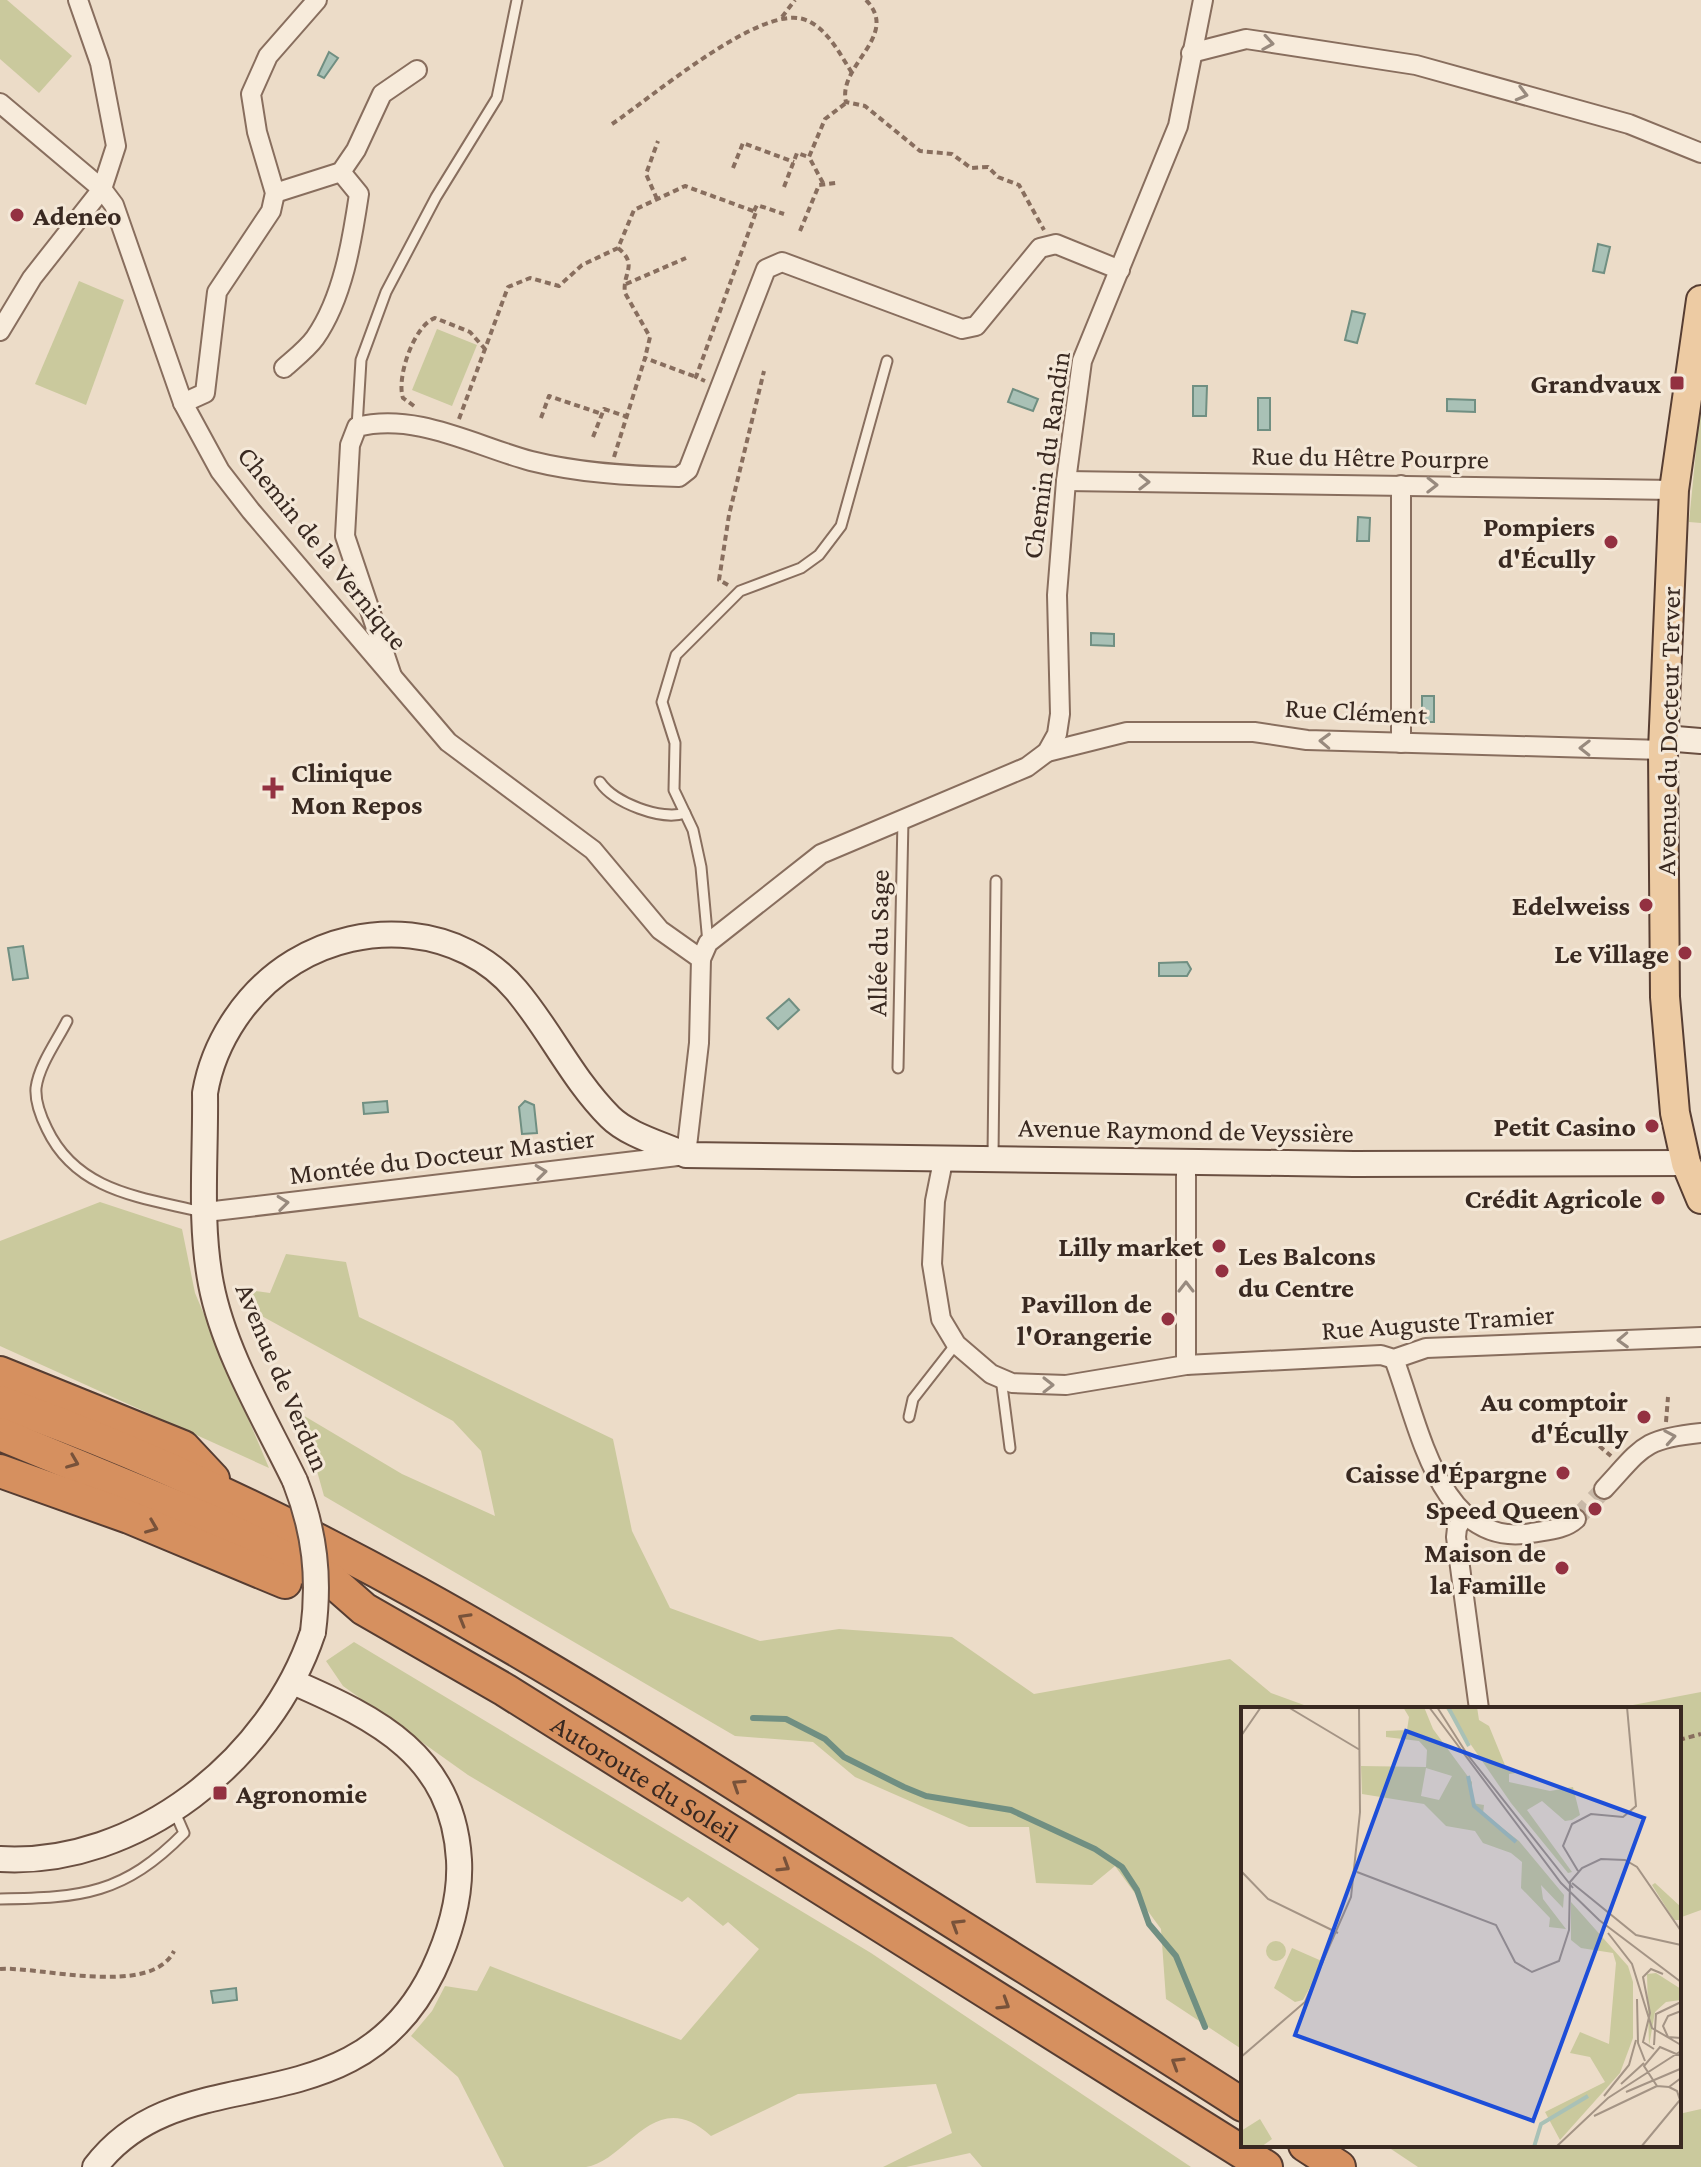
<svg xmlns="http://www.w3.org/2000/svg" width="1701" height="2167" font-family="'Crimson Pro',serif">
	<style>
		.green { fill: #cac99d }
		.water { fill: #a9c1b6; stroke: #708f82; stroke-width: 2 }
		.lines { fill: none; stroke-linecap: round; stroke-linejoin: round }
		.stream { stroke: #708f82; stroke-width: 6 }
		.street-tunnel { stroke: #c8b8a7; stroke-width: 18; stroke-dasharray: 18 9; stroke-linecap: butt }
		.lane-casing { stroke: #886e5e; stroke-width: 13 }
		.street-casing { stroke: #886e5e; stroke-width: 22 }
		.secondary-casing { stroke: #6a4f41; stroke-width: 28 }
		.primary-casing { stroke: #563d32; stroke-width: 32 }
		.highway-casing { stroke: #563d32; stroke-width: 36 }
		.path { stroke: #886e5e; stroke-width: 4; stroke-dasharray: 6 4; stroke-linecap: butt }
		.lane { stroke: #f7ebdb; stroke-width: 9 }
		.street { stroke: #f7ebdb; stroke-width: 18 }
		.secondary { stroke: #f7ebdb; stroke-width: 24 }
		.primary { stroke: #edcba3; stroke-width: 28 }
		.highway { stroke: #d6905f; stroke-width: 32 }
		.secondary-bridge-casing { stroke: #6a4f41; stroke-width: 28; stroke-linecap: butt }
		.secondary-bridge { stroke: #f7ebdb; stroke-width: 24 }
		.oneway { stroke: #988a7e }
		.oneway2 { stroke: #78523a }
		.poi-dot { fill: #933141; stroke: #f4e8d8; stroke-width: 3 }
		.labels { text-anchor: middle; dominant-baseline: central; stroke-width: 6; stroke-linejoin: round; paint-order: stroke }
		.poi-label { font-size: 28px; font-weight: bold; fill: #392921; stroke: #f4e8d8; text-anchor: end }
		.street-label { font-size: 28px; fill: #392921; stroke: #f4e8d8 }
		.inset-river { fill: none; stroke: #a9c1b6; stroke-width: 4 }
		.inset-road { fill: none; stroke: #a49485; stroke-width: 2 }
		.view { fill: #1d4ed8; fill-opacity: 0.15; stroke: #1d4ed8; stroke-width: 4 }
		.inset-edge { fill: none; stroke: #392921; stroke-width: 4 }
	</style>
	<rect width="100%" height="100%" fill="#ecdcc8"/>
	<g class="green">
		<path d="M0 0H7L72 56 39 93 0 59Z"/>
		<path d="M79 281 124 300 86 405 35 384Z"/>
		<path d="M437 329 477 345 452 406 412 390Z"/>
		<path d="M1701 400V523L1689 522Z"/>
		<path d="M100 1202 182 1229 195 1293 269 1468 0 1346V1241Z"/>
		<path d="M286 1254 346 1262 359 1317 613 1439 632 1531 670 1608 760 1641 839 1629 952 1637 1034 1694 1230 1659 1271 1693 1315 1709H1243V2050L1166 1999 1161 1929 1115 1866 1092 1885 1036 1883 1029 1827H969L855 1777 813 1742 735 1736 324 1496 301 1414 402 1474 495 1516 481 1451 453 1421 249 1309 236 1288 270 1293Z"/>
		<path d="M354 1642 871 1953 1191 2167H982L970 2153 906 2167H883L952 2133 936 2084 798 2094 711 2136C654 2084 628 2161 586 2167 560 2167 530 2167 504 2167L458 2077 411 2036 432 2011 445 1986 477 1991 490 1966 681 2040 759 1949 728 1922 723 1926 688 1897 682 1902 468 1775 343 1686 326 1661Z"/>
		<path d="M1701 1692V1910L1679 1918V1709H1612Z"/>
		<path d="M1701 2109V2167H1418L1385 2145H1679V2114Z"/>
	</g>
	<g class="water">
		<path d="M329 52 338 58 324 78 318 75Z"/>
		<path d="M1598 244 1610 247 1604 273 1593 271Z"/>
		<path d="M1352 311 1365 314 1357 343 1345 340Z"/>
		<path d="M1193 386H1207L1206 416H1193Z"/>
		<path d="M1013 389 1038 399 1033 411 1008 402Z"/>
		<rect x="1258" y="398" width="12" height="32"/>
		<path d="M1447 399 1475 400V412L1447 411Z"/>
		<path d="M1358 517 1370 518 1369 541H1357Z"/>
		<path d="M1091 633 1114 634V646L1091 645Z"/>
		<rect x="1422" y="696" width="12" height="26"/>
		<path d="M23 946 28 978 13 980 8 948Z"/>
		<path d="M1187 962 1191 969 1187 976H1159V963Z"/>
		<path d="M789 999 799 1010 778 1029 767 1018Z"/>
		<path d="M387 1101 388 1112 364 1114 363 1103Z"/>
		<path d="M525 1101 534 1105 537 1133 522 1134 519 1107Z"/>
		<path d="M236 1988 237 2000 213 2003 211 1991Z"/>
	</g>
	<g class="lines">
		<path class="stream" d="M753 1718 786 1719 825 1739 844 1757 904 1787 926 1796 1011 1810 1095 1849 1122 1867 1137 1890 1149 1924 1176 1956 1205 2027"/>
		<path class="street-tunnel" d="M1576 1519 1604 1489"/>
		<defs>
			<g id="lane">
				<path d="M357 427 361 360 386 292 436 197 497 98 517 0"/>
				<path d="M600 782C614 803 662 821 685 813"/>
				<path d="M708 943 701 867 693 830 674 790 675 743 662 702 676 655 740 591 801 568 819 555 841 526 887 361"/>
				<path d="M67 1021C57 1041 39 1065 36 1088 35 1102 41 1117 47 1129 77 1192 141 1197 202 1212"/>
				<path d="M898 1068 903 819"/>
				<path d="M993 1157 996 881"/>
				<path d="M1001 1378 1010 1448"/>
				<path d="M909 1417 913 1399 956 1344"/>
				<path d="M0 1899C82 1898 124 1894 184 1833L174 1810"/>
			</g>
			<g id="street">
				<path d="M1191 53 1246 39 1416 65 1629 124 1701 153"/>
				<path d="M0 103 102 189 114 205 183 403 220 471 251 511 448 742 593 850 660 930 701 959"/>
				<path d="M275 193 341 172 356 150 382 94 417 70"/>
				<path d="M0 331 32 278 102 189 116 146 100 63 78 0"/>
				<path d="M284 368C294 359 307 349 315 338 343 298 352 241 359 194L341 172"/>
				<path d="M183 403 205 393 217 292 271 211 275 193 257 132 251 94 268 56 317 0"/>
				<path d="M1066 481 1674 490"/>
				<path d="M1401 485V743"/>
				<path d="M392 676 345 536 350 445 357 427C416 412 475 446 531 461 579 473 629 476 679 477L688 470 766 269 782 262 962 329 976 326 1040 248 1056 244 1120 270"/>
				<path d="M1047 752 1127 732H1254L1307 740 1663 750"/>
				<path d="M944 1156 935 1201 932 1264 941 1319 956 1344 991 1374 1012 1383 1066 1385 1186 1365 1381 1355 1394 1359 1426 1348 1701 1337"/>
				<path d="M1186 1162V1365"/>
				<path d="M206 1212 686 1155 699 1043 701 959 708 943 821 854 1027 767 1047 752 1057 734 1060 714 1057 595 1066 481 1082 361 1178 126 1203 0"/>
				<path d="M1394 1359C1419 1424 1439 1549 1531 1533 1547 1530 1564 1530 1576 1519"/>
				<path d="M1604 1489C1643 1447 1642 1439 1701 1433"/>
				<path d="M1464 1516 1457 1528 1456 1537 1479 1709"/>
			</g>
			<g id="secondary">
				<path d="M1664 738 1701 741"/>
				<path d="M295 1481C265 1419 224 1352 211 1284 199 1222 206 1156 205 1093 214 1040 248 990 294 962 364 919 461 925 516 990 550 1030 572 1079 610 1117 628 1135 662 1144 686 1155L1354 1164 1686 1163"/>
				<path d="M0 1859C137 1867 271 1759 313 1632"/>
				<path d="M95 2167C182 2051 353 2135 433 1971 449 1937 461 1898 459 1860 453 1756 378 1719 293 1682"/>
			</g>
			<path id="primary" d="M1701 300 1674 490 1663 750 1665 997 1675 1113 1686 1163 1701 1199"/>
			<g id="highway">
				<path d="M0 1373 183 1447 213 1479"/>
				<path d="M0 1402C291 1504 552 1667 811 1832 955 1924 1100 2013 1243 2105"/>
				<path id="s1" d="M0 1434 206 1519 331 1580 364 1609 505 1690 1266 2167"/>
				<path d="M0 1471 129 1517 285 1582"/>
				<path d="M1305 2145 1339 2167"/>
			</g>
		</defs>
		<use href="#lane" class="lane-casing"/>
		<use href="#street" class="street-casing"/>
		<use href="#secondary" class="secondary-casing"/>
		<use href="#primary" class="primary-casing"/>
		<use href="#highway" class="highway-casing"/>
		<g class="path">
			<path d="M866 0C901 36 837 65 846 102L865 106 920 151 952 154 971 168 988 167 998 177 1019 185 1044 230"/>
			<path d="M782 17 795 0"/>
			<path d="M612 124C651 98 758 6 803 19 826 26 840 54 852 73"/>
			<path d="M733 168 743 143 794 162"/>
			<path d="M823 183 809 157 825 119 846 103"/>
			<path d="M784 187 797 153 809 157"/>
			<path d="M657 199 646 174 658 141"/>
			<path d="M754 211 757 205 784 214"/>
			<path d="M800 231 819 185 836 183"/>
			<path d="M618 248C639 265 622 273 625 293L650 337 645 358"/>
			<path d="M626 284 686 258"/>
			<path d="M414 406 403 398C396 378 414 325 435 318L470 332 485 349"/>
			<path d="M541 418 549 396 602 414"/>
			<path d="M459 419 508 287 530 278 559 286 582 265 618 248 634 210 685 186 756 212 696 377 705 381"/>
			<path d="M593 437 604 409 628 417"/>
			<path d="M614 457 645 358 696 377"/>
			<path d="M728 585 719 580 729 515 764 371"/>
			<path d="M1666 1422 1668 1397"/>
			<path d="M1584 1433 1611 1456"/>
			<path d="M1679 1740 1701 1734"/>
			<path d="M1679 1803 1681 1820"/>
			<path d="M0 1969C40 1966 151 1998 174 1951"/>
		</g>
		<use href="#lane" class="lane"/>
		<use href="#street" class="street"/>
		<use href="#secondary" class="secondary"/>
		<use href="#primary" class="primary"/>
		<use href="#highway" class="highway"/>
		<defs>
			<path id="secondary-bridge" d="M295 1481C315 1532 320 1578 313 1632"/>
		</defs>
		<use href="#secondary-bridge" class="secondary-bridge-casing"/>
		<use href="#secondary-bridge" class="secondary-bridge"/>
	</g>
	<defs><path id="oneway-chevron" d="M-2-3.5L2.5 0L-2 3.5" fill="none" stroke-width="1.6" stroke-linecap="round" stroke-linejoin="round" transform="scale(2)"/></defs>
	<g class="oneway">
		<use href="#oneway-chevron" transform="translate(1268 43) rotate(9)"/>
		<use href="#oneway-chevron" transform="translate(1522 94) rotate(15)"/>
		<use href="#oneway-chevron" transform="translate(1144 482) rotate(1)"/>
		<use href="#oneway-chevron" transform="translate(1432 485) rotate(1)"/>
		<use href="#oneway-chevron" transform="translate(1325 741) rotate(-178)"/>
		<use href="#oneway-chevron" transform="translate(1585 748) rotate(-179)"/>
		<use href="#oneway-chevron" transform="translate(541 1172) rotate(-7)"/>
		<use href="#oneway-chevron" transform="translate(283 1203) rotate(-7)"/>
		<use href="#oneway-chevron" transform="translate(1186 1287) rotate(-90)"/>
		<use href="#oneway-chevron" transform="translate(1623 1340) rotate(178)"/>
		<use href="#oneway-chevron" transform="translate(1048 1385)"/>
		<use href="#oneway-chevron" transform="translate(1670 1437) rotate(-10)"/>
	</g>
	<g class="oneway2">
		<use href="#oneway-chevron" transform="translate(73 1462) rotate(22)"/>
		<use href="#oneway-chevron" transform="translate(152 1527) rotate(22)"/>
		<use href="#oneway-chevron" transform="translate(464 1619) rotate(-150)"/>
		<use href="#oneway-chevron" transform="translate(738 1785) rotate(-147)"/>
		<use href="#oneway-chevron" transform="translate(784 1866) rotate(32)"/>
		<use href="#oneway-chevron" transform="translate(957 1925) rotate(-148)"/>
		<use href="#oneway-chevron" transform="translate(1004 2004) rotate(32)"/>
		<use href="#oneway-chevron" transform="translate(1177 2063) rotate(-148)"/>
	</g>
	<g class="poi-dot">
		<circle cx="17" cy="215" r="8"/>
		<rect x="1669" y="375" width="16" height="16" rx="4"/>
		<circle cx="1611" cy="542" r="8"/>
		<path d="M269 776h8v8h8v8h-8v8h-8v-8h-8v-8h8z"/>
		<circle cx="1646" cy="905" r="8"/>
		<circle cx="1685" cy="953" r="8"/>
		<circle cx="1652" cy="1126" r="8"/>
		<circle cx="1658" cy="1198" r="8"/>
		<circle cx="1219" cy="1246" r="8"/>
		<circle cx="1222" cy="1271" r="8"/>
		<circle cx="1168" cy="1319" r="8"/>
		<circle cx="1644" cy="1417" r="8"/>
		<circle cx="1563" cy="1473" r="8"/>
		<circle cx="1595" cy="1509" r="8"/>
		<circle cx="1562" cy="1568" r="8"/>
		<rect x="212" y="1785" width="16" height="16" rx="4"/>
	</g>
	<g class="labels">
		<g class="poi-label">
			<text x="33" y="215" text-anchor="start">Adeneo</text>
			<text x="1661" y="383">Grandvaux</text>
			<text x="1595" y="526">Pompiers<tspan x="1595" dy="32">d'Écully</tspan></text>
			<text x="291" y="772" text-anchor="start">Clinique<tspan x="291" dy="32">Mon Repos</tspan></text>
			<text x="1630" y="905">Edelweiss</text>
			<text x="1669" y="953">Le Village</text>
			<text x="1636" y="1126">Petit Casino</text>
			<text x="1642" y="1198">Crédit Agricole</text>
			<text x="1203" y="1246">Lilly market</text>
			<text x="1238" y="1255" text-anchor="start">Les Balcons<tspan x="1238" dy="32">du Centre</tspan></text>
			<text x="1152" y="1303">Pavillon de<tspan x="1152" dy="32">l'Orangerie</tspan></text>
			<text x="1628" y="1401">Au comptoir<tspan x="1628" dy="32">d'Écully</tspan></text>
			<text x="1547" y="1473">Caisse d'Épargne</text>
			<text x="1579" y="1509">Speed Queen</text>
			<text x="1546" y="1552">Maison de<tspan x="1546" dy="32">la Famille</tspan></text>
			<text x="236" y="1793" text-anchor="start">Agronomie</text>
		</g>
		<g class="street-label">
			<text transform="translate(1046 455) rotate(-82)">Chemin du Randin</text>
			<text transform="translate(1370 457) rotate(1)">Rue du Hêtre Pourpre</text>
			<text transform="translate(323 548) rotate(51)">Chemin de la Vernique</text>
			<text transform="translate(1356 711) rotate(3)">Rue Clément</text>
			<text transform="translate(1668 731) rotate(-89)">Avenue du Docteur Terver</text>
			<text transform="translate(878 943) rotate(-89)">Allée du Sage</text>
			<text transform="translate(1186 1130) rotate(1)">Avenue Raymond de Veyssière</text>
			<text transform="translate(442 1156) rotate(-7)">Montée du Docteur Mastier</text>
			<text transform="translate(1438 1322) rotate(-4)">Rue Auguste Tramier</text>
			<text transform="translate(283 1377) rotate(67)">Avenue de Verdun</text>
			<text stroke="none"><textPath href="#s1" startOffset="734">Autoroute du Soleil</textPath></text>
		</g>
	</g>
	<g transform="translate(1241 1707)">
		<rect width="440" height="440" fill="#ecdcc8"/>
		<path d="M162 0H183L192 22 231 75V96L243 98 242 106 278 134 323 188 322 201 300 178 302 192 325 222 308 220 309 211 280 181 281 155 270 146 242 136 234 124 205 119 183 97 121 87 120 59 185 60 186 43 178 34 145 30V24L166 23 168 10ZM185 61 211 69 198 93 180 89ZM204 0H236L238 13 248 19 266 63 282 65 268 67V75L309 84 332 80 339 108 331 113 324 114 301 94 286 103 331 165 327 166 270 96ZM414 176 440 200V213H433L411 178ZM330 195 387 259 392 275V331L379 366 319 433 304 405 364 375 349 350 329 346 339 325 368 337 375 256 372 246 340 241 330 233ZM25 244a10 10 0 1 1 20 0a10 10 0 1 1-20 0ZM51 241 83 255 62 293 54 295 33 281ZM415 266 440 282V293L425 295 414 305 408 339 406 267ZM19 412 31 432 20 440H0V424Z" fill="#cac99d" fill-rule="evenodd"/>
		<path class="inset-river" d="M207 0 228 39M227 69 233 99 275 135M293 440 300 417 347 389"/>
		<path class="inset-road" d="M47 0 119 43M188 0 320 176 358 213 440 275M196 0 226 47 332 181M0 29 20 0M0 164 27 192 97 226M337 164 322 139 331 117 350 107 382 110 395 99 386 0M116 165 255 218 274 255 291 265 318 254 328 223 329 175 341 161 360 152 384 153 396 160 440 224M331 176 395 228 440 238M367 226 391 257 411 321 440 338M396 292 397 336 404 354M440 304 427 309 422 319 427 330 440 331M413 338 415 307 440 295M413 342 402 335 409 306 402 270 410 262 422 267M440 349 419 340 403 359 416 379 428 380 440 371M0 350 64 295 110 190 119 105 118 0M380 377 403 356M385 385 439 362M363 389 388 358 395 333M353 409 416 379M315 440 367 391 440 344M400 440 439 393 436 384 428 380"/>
		<path class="view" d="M165 24 403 111 292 414 54 328Z"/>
		<rect width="440" height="440" class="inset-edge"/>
	</g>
</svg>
